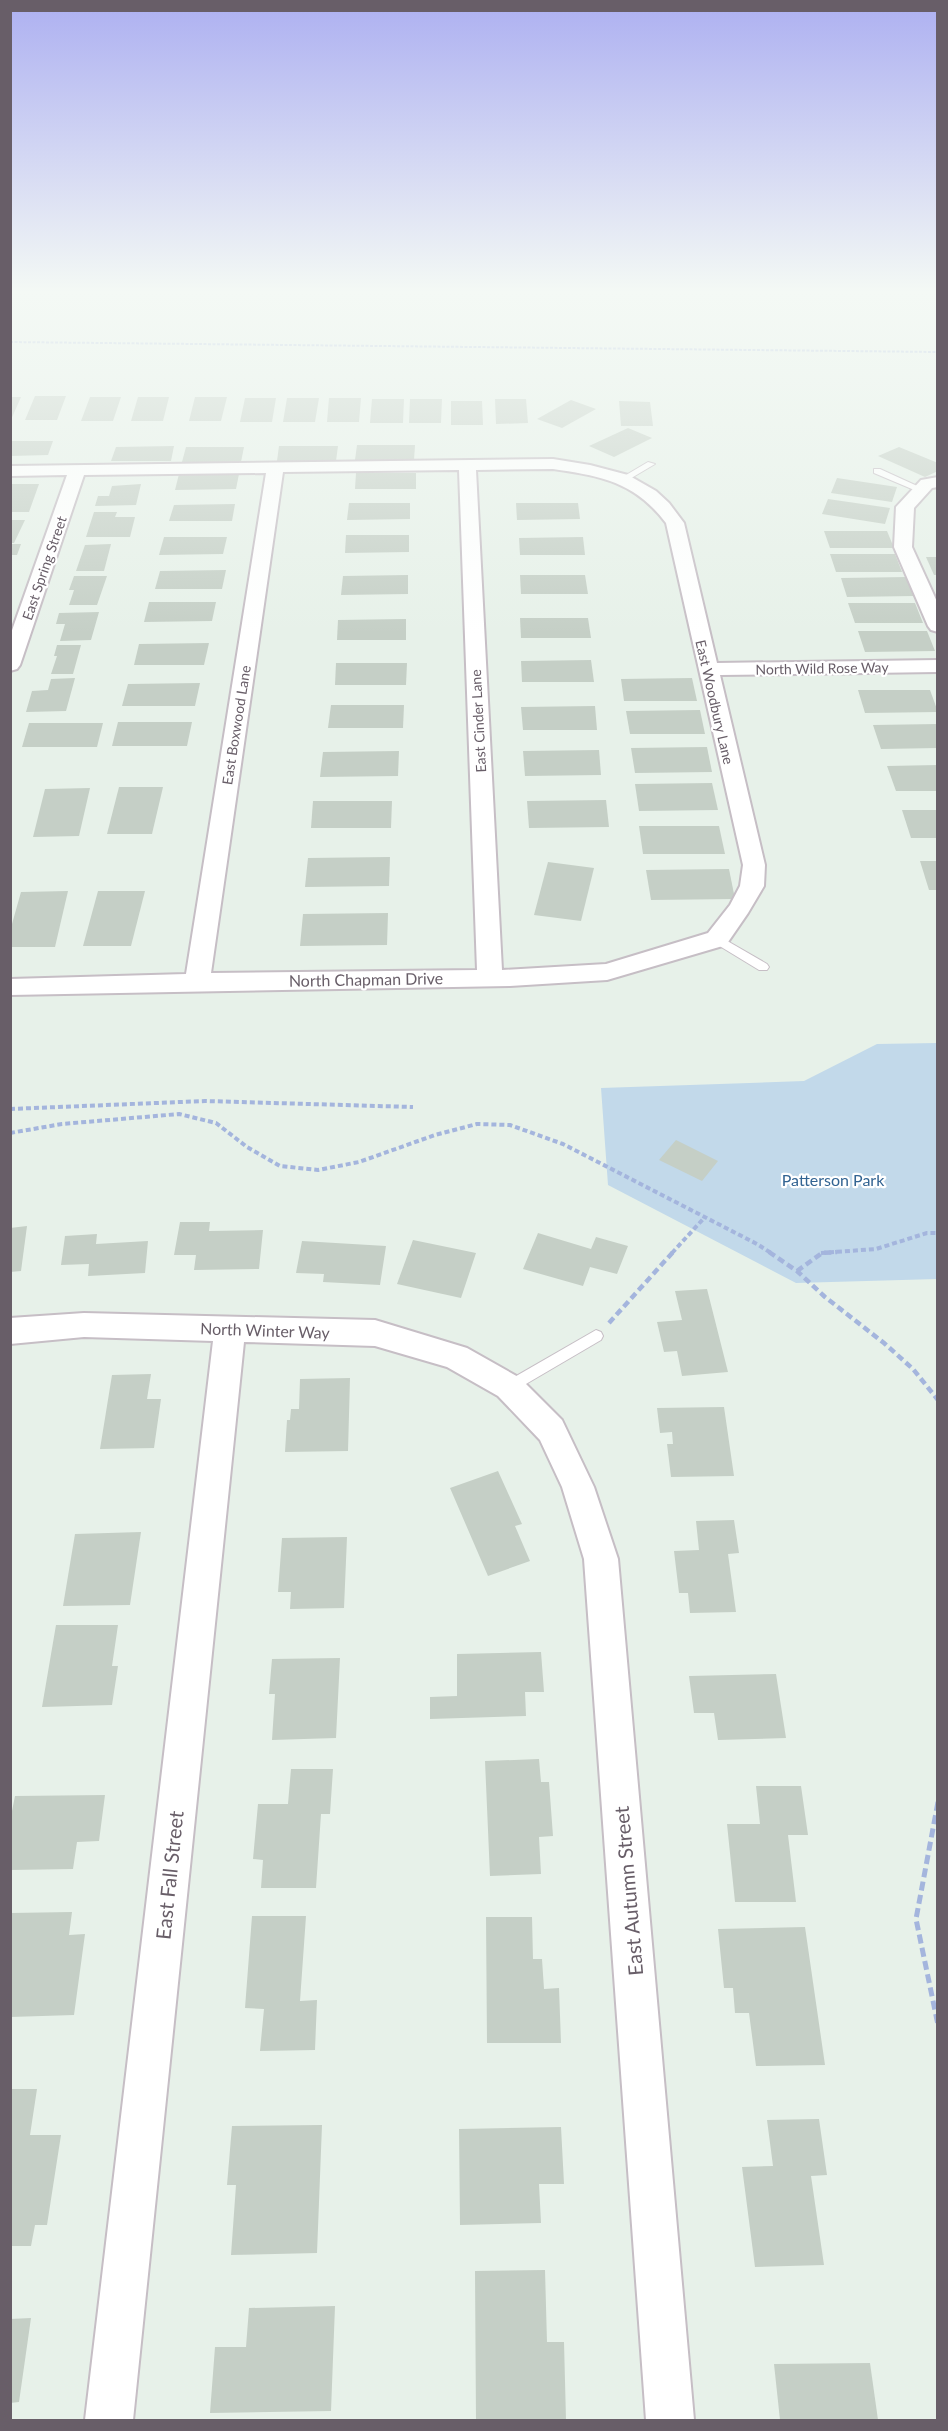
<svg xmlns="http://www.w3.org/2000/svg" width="948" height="2431" font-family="Lato,sans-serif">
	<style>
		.green { fill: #c2d9ea }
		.building { fill: #c5cfc6 }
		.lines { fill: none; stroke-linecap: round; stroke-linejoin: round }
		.service-casing { stroke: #c6bec5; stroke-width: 2 }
		.minor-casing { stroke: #c6bec5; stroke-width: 4 }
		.path-far3 { stroke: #a4b5dd; stroke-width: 2; stroke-dasharray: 3 1.5; stroke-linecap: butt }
		.path-far2 { stroke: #a4b5dd; stroke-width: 4; stroke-dasharray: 5 3; stroke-linecap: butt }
		.path-far1 { stroke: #a4b5dd; stroke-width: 4.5; stroke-dasharray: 7 4; stroke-linecap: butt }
		.path { stroke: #a4b5dd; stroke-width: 5; stroke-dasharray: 9 4.5; stroke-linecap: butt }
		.service { fill: #fff; fill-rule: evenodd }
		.minor { fill: #fff; fill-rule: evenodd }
		.labels { text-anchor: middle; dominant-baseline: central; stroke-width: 4.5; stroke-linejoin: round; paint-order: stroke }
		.far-street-label { font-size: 14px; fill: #685e68; stroke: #fff }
		.street-label { font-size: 16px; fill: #685e68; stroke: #fff }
		.park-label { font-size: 16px; fill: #336492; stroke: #fff }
		.near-street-label { font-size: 20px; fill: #685e68; stroke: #fff }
	</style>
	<rect width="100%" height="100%" fill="#e7f1e9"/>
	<path class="green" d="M937 1043V1279L796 1283 608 1185 601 1088 804 1081 877 1044Z"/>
	<g class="building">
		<path d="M35 396H66L57 420H25Z"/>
		<path d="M10 397H21L10 422Z"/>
		<path d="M90 397H121L113 421H81Z"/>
		<path d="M138 397H169L163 421H131Z"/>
		<path d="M195 397H227L221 421H189Z"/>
		<path d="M245 398H276L272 422H240Z"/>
		<path d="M287 398H319L315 422H283Z"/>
		<path d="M329 398H361L359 422H327Z"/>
		<path d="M372 399H404L403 423H370Z"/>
		<path d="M410 399H442L441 423H409Z"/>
		<path d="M495 399H526L528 423 496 424Z"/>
		<path d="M571 400 596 409 562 428 537 419Z"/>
		<path d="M451 401H482L483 425H451Z"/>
		<path d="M619 401 650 402 653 426H621Z"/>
		<path d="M628 428 652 438 614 457 589 446Z"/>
		<path d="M10 441H53L48 455 10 456Z"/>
		<path d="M357 445H415L414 460H355Z"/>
		<path d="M174 446 171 461H111L116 447Z"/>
		<path d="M279 446H338L336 461H277Z"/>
		<path d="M186 447H244L241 462H182Z"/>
		<path d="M899 447 938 463V471L925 477 878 456Z"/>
		<path d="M356 473H416V489H355Z"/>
		<path d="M179 474H239L236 489 175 490Z"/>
		<path d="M837 478 897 487 892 502 831 493Z"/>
		<path d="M10 484H39L29 512H10Z"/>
		<path d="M141 484 136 505 95 506 98 496H109L112 486Z"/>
		<path d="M828 499 890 508 885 524 822 514Z"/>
		<path d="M349 503H410V519L347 520Z"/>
		<path d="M516 503H578L580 519 517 520Z"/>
		<path d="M235 504 232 521H169L174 505Z"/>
		<path d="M94 512H117L115 517H135L130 537H86Z"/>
		<path d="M10 520H25L14 543H10Z"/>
		<path d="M824 531H887L894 548H830Z"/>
		<path d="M346 535H409V552L345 553Z"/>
		<path d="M164 537H227L223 554 159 555Z"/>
		<path d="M583 537 585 555H520L519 538Z"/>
		<path d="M10 544H21L17 555H12L11 560Z"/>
		<path d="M111 544 104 571H76L85 545Z"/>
		<path d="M830 554H895L902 572H836Z"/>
		<path d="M926 557H938V575H934Z"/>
		<path d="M226 570 222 589H155L160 571Z"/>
		<path d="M408 575V594L341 595 343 576Z"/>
		<path d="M520 575H585L588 594H521Z"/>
		<path d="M74 576H107L97 605H69L74 590H69Z"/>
		<path d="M907 577 914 596 847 597 841 578Z"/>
		<path d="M149 602H216L212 621 144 622Z"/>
		<path d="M848 603H915L923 623H855Z"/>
		<path d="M99 612 91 640 60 641 65 624H56L59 613Z"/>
		<path d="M520 618H588L591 638H521Z"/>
		<path d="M406 619V640H337L338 620Z"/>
		<path d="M858 631H927L935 651 865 652Z"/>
		<path d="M209 643 204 665H134L139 644Z"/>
		<path d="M57 645H81L73 674H51L57 656H54Z"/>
		<path d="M591 660 594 682H522L521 661Z"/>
		<path d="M336 663H407L406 685H335Z"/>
		<path d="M75 678 66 711 26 712 32 691 48 690 51 679Z"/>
		<path d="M692 678 697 701H624L621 679Z"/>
		<path d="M200 683 195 706H122L128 684Z"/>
		<path d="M858 690H930L938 712 865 713Z"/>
		<path d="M331 705H404L403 728H328Z"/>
		<path d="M595 706 597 730H523L521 707Z"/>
		<path d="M700 710 705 734H630L626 711Z"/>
		<path d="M118 722H192L187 746H112Z"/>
		<path d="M29 723H103L97 747H22Z"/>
		<path d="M938 724V748L881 749 873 725Z"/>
		<path d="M707 747 712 772 635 773 631 748Z"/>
		<path d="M599 750 601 775 525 776 523 751Z"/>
		<path d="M399 751 398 776 320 777 323 752Z"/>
		<path d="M938 765V791H896L887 766Z"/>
		<path d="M712 783 718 810 639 811 635 784Z"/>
		<path d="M119 787H163L152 834H107Z"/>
		<path d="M90 788 79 836 33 837 45 789Z"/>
		<path d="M606 800 609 827 529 828 527 801Z"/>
		<path d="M313 801H392L391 828H311Z"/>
		<path d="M902 810H938V838H911Z"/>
		<path d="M639 826H719L725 854H643Z"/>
		<path d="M390 857 389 886 305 887 308 858Z"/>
		<path d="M920 861H938V890H929Z"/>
		<path d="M548 862 594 868 581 921 534 915Z"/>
		<path d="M729 869 735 899 651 900 646 870Z"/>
		<path d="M68 891 55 947H10V931L21 892Z"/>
		<path d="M98 891H145L131 946H83Z"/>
		<path d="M388 913 387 945 300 946 303 914Z"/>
		<path d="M676 1140 718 1161 702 1181 659 1160Z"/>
		<path d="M180 1222H210L209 1231 263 1230 259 1269 194 1270 196 1255H174Z"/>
		<path d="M27 1226 21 1271 10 1272V1228Z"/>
		<path d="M538 1233 591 1249 596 1237 628 1246 617 1274 590 1267 583 1286 523 1269Z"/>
		<path d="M97 1234 96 1244 148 1241 145 1273 88 1276 89 1264 61 1265 65 1236Z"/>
		<path d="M413 1240 476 1253 461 1298 397 1284Z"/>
		<path d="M302 1241 386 1246 380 1285 323 1282 324 1274 296 1273Z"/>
		<path d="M707 1289 728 1372 682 1376 677 1351 664 1352 657 1322 682 1320 675 1291Z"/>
		<path d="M151 1374 147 1399H161L154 1448 100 1449 112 1375Z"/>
		<path d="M350 1378 348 1451 285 1452 287 1420H290L291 1409H299L300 1379Z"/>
		<path d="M724 1407 734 1476 671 1477 667 1444H673L672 1432 660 1433 657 1408Z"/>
		<path d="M498 1471 522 1524 515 1526 530 1561 488 1576 450 1488Z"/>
		<path d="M734 1520 739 1553 728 1554 736 1612 690 1613 688 1593H679L674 1551 699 1550 696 1521Z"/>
		<path d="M141 1532 130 1605 63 1606 75 1534Z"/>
		<path d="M347 1537 344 1608 290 1609 291 1592H278L282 1538Z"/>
		<path d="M56 1625H118L112 1666H118L112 1705 42 1707Z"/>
		<path d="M541 1652 544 1692H525L526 1716 430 1719V1697L457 1696V1654Z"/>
		<path d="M340 1658 336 1738 272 1740 275 1694H269L272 1659Z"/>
		<path d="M776 1674 786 1738 718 1740 714 1713H694L689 1676Z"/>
		<path d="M539 1759 541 1782H549L553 1836 539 1837 541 1874 490 1876 485 1761Z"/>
		<path d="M291 1769H333L330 1814H321L316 1888H261L263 1860 253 1859 258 1804H288Z"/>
		<path d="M756 1786H801L808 1835H788L796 1902H735L727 1824H760Z"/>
		<path d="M105 1795 99 1841 77 1842 73 1869 10 1870V1821L15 1796Z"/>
		<path d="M72 1912 69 1935 85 1934 74 2015 10 2017V1913Z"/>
		<path d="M252 1916H306L300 2001 317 2000 315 2050 260 2051 264 2009 245 2008Z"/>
		<path d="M486 1917H532L533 1959H542L544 1989 559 1988 561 2043H487Z"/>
		<path d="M805 1927 825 2065 756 2066 749 2013H735L733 1988H724L718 1929Z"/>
		<path d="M10 2089H37L30 2135H61L47 2225H35L31 2246H10Z"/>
		<path d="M819 2119 827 2175 811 2176 824 2265 755 2267 742 2167 773 2166 767 2120Z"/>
		<path d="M322 2125 317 2253 231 2255 236 2185H227L232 2126Z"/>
		<path d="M561 2127 564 2184H539L541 2223 460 2225 459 2129Z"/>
		<path d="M545 2270 547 2342H564L566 2420H476L475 2271Z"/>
		<path d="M335 2306 331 2411 210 2413 215 2347H246L249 2308Z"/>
		<path d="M31 2318 19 2402 10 2403V2319Z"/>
		<path d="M870 2363 878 2420H780L774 2364Z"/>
	</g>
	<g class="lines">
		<defs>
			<g id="service">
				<path d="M648 462 655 464 628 480 621 478Z"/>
				<path d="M874 469H880L926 490 919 492 874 473Z"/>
				<path d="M717 935 767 964 769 967 767 970H759L713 942 711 939Z"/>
				<path d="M596 1330 601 1332 603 1336 601 1340 514 1391 509 1393 504 1391 502 1387 504 1383Z"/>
			</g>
			<g id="minor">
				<path d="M553 459 590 465 628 475 656 491 669 503 684 523 717 663 938 660V672L720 675 765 865 764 886 748 913 726 945 607 980 510 986 10 995V979L186 974 266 473 84 475 20 665 17 669 10 671V636L67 475 10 476V466ZM553 469C601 476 635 482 666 523L743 865 740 886 730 905 708 933 606 964 502 970 476 470ZM459 470 477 970 211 973 283 472Z"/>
				<path d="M938 477V487L932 488 914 508 912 547 938 604V632L931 630 928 626 894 547 896 507 921 480Z"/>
				<path d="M84 1313 375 1320 467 1348 520 1378 562 1420 594 1487 618 1559 694 2420H646L584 1559 562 1487 540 1440 498 1396 447 1367 375 1346 244 1342 133 2420H85L213 1341 84 1337 10 1344V1318Z"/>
			</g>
		</defs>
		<use href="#service" class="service-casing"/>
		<use href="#minor" class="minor-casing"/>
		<path class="path-far3" d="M10 342 938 352"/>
		<g class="path-far2">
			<path d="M10 1109 205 1101 413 1107"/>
			<path d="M10 1133 62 1124 179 1114 216 1123 247 1147 280 1166 318 1170 359 1162 435 1135 477 1124 510 1125 563 1144 757 1244 771 1253"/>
			<path d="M672 1253 705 1217"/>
			<path d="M821 1253 876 1249 927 1233H938"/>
		</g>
		<g class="path-far1">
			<path d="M769 1252 797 1271 825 1297 884 1343 913 1369 938 1400"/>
			<path d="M797 1271 822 1253 837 1252"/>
			<path d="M609 1323 673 1252"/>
		</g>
		<path class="path" d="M938 1802 916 1919 938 2025"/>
		<use href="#service" class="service"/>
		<use href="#minor" class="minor"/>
	</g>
	<linearGradient id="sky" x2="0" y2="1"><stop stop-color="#adb0f1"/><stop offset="0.46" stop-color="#f4f9f5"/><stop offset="1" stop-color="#f4f9f5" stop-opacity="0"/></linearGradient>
	<rect width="948" height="634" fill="url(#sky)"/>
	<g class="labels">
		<g class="far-street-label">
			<text transform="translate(44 568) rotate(-71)">East Spring Street</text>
			<text transform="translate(822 668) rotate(-1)">North Wild Rose Way</text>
			<text transform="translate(715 702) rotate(77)">East Woodbury Lane</text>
			<text transform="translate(478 721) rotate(-93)">East Cinder Lane</text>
			<text transform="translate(236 725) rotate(-81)">East Boxwood Lane</text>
		</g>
		<g class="street-label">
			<text transform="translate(366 979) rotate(-1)">North Chapman Drive</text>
			<text transform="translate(265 1330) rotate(2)">North Winter Way</text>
		</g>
		<g class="park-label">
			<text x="833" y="1179">Patterson Park</text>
		</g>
		<g class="near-street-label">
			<text transform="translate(169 1875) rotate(-84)">East Fall Street</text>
			<text transform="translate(628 1891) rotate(-95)">East Autumn Street</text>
		</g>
	</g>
	<rect width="948" height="2431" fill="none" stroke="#685e68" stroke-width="24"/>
</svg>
